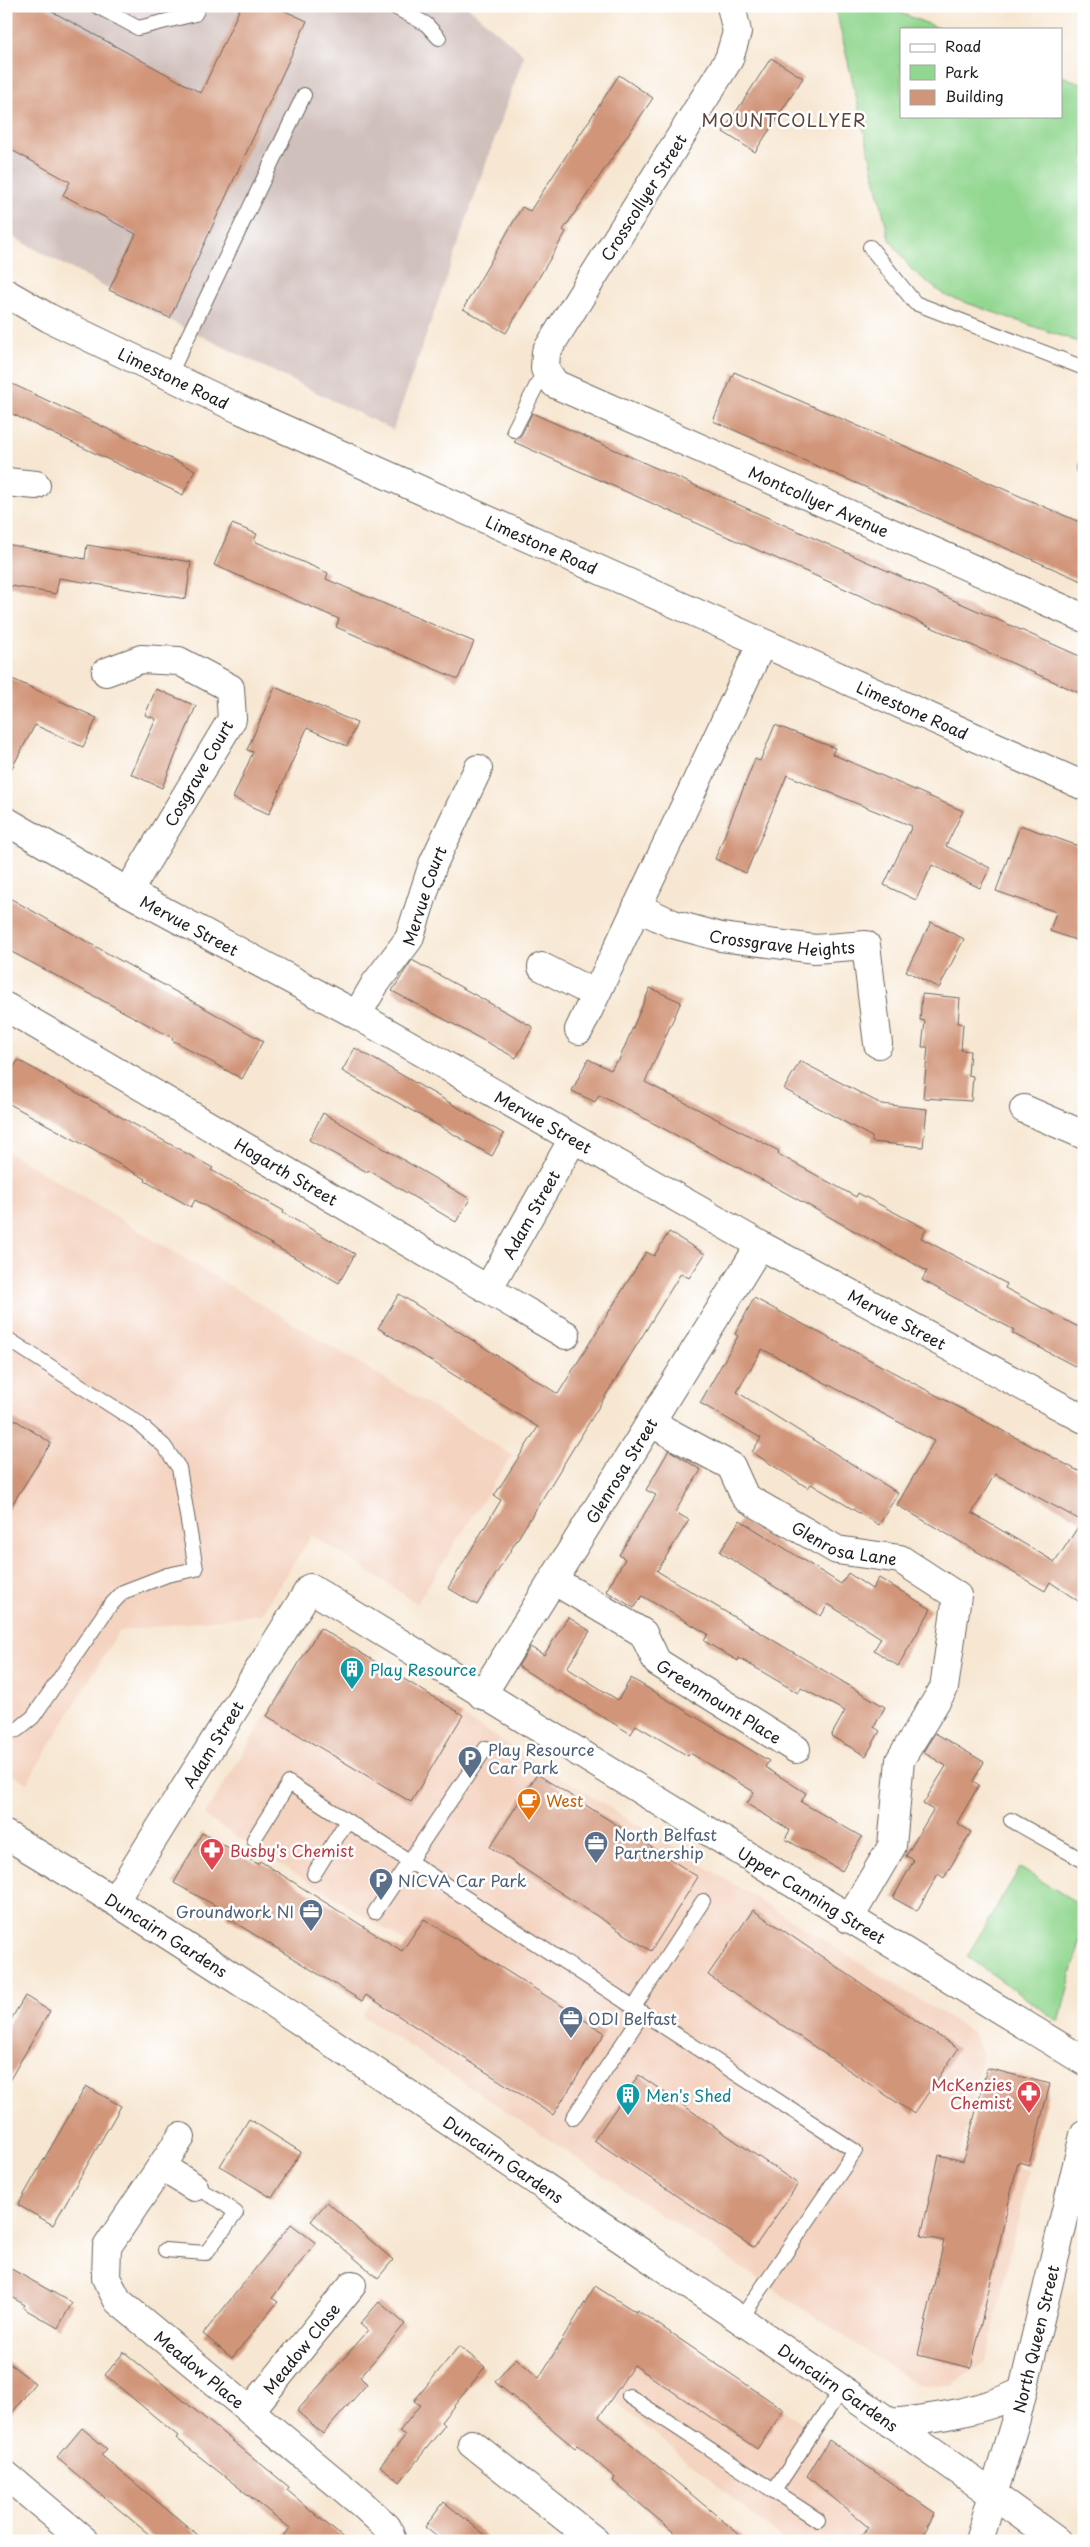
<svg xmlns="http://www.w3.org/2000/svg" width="1090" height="2547" font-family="'Playpen Sans',sans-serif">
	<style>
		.built { fill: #f4d3c0 }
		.industrial { fill: #d0c0bc }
		.green { fill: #92d790; stroke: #577a56 }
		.building { fill: #d19579; fill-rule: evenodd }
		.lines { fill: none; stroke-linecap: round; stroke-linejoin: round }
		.service-casing { stroke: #69635c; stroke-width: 16 }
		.minor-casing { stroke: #69635c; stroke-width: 30 }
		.tertiary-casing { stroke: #69635c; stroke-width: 30 }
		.secondary-casing { stroke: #69635c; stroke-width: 30 }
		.service { stroke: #fff; stroke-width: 14 }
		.minor { stroke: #fff; stroke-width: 28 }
		.tertiary { stroke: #fff; stroke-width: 28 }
		.secondary { stroke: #fff; stroke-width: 28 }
		.labels { text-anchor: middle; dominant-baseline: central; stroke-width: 5; stroke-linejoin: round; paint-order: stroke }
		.street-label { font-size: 16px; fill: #1c1c1c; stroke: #fff }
		.culture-label { font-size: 16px; fill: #0d838f; stroke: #fff; text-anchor: start }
		.service-label { font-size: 16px; fill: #4e5e75; stroke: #fff; text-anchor: start }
		.food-label { font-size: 16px; fill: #c56008; stroke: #fff; text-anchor: start }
		.health-label { font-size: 16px; fill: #be3a42; stroke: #fff; text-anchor: start }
		.neighbourhood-label { font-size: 18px; letter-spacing: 1px; fill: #5b463d; stroke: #fff }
	</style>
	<rect width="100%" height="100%" fill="#fff"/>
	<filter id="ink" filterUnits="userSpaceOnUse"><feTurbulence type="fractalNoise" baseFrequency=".02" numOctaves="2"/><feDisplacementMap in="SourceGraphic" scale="10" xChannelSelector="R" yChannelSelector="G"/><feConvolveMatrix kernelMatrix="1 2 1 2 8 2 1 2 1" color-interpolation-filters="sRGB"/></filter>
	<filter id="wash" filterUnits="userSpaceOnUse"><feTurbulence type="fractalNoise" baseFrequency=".0096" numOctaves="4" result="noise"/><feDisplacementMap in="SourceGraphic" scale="20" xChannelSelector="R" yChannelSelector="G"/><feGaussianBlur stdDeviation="1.12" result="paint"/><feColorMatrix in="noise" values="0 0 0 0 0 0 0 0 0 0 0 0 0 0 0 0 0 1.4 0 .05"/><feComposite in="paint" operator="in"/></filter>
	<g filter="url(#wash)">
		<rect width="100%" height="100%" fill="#f7e7d2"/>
		<g class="built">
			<path d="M6 1151 512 1455 417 1603 312 1535 261 1614 119 1631 27 1783 6 1771Z"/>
			<path d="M320 1628 972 2032 983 2054 960 2155 1029 2170 986 2362 951 2385H917L362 2015 407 1943 204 1816Z"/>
			<path d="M637 2310 935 2513 920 2541H785L591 2381Z"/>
		</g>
		<path class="industrial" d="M6 6H467L524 55 393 430 130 301 6 233Z"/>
		<g class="green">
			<path d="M835 6H883L941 29H901V116H1061V76L1084 84V344L944 295 911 269 889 238Z"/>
			<path d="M1020 1868 1084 1907V1926L1059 2022 967 1956Z"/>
		</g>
		<g id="blocks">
			<g class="building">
				<path d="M6 6H42L201 93 241 6H274L307 21 170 318 109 290 136 234 63 195 70 182 6 147Z"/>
				<path d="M771 58 803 78 755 152 723 132Z"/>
				<path d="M619 75 653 98 563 230 566 232 506 333 463 309 522 207 530 211Z"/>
				<path d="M734 372 1084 524V582L713 421Z"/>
				<path d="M6 381 195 470 183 495 6 411Z"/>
				<path d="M532 413 1084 658V695L514 442 522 434Z"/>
				<path d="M232 524 257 534 254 541 328 573 326 579 474 642 458 679 336 627 339 619 214 565Z"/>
				<path d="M6 544 85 559 87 545 191 562 186 599 59 578 56 594 6 585Z"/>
				<path d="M6 676 97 718 83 747 35 725 6 779Z"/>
				<path d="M275 687 357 723 347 746 307 728 269 814 233 798 253 752 247 750Z"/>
				<path d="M156 689 196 706 162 788 131 774 156 719 145 715Z"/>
				<path d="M775 725 835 748 832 754 963 811 946 846 990 868 980 888 932 865 916 900 884 885 912 826 787 775 746 873 715 859 755 759 760 761Z"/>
				<path d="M1020 825 1084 848V943L1050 931 1056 912 996 891Z"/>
				<path d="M6 896 263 1041 242 1079 172 1040 173 1038 6 949Z"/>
				<path d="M931 922 964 939 939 988 906 971Z"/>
				<path d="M412 960 533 1027 516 1058 392 991Z"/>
				<path d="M650 988 681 1002 645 1082 779 1151 778 1154 856 1197 858 1193 926 1229 921 1238 1007 1284 1005 1288 1084 1330V1371L1012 1333 1014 1330 922 1280 927 1271 768 1183 599 1095 595 1102 572 1091 588 1059 611 1070 616 1061 618 1062Z"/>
				<path d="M922 994 960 998 958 1023 963 1024 961 1050 970 1051 968 1075 973 1076 971 1101 923 1098 928 1047H922L925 1021 920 1020Z"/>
				<path d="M355 1048 504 1134 492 1156 342 1071Z"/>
				<path d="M18 1060 213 1168 211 1170 284 1211 283 1213 355 1254 339 1283 195 1200 191 1207 145 1181 146 1179 6 1102V1081Z"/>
				<path d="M800 1061 881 1104 927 1109 923 1147 872 1142V1137L784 1089Z"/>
				<path d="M323 1113 470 1199 456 1222 368 1170 367 1172 309 1140Z"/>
				<path d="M669 1232 705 1254 689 1278 681 1273 477 1605 448 1588 501 1500 494 1496 538 1427 378 1328 399 1294 558 1394 646 1252 654 1256Z"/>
				<path d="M754 1298 1084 1474V1605L1050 1582 1045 1591 897 1505 934 1441 762 1349 737 1392 898 1493 879 1525 811 1484 808 1488 752 1452 761 1438 700 1403 738 1336 735 1334ZM995 1474 1082 1521 1055 1562 972 1513Z"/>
				<path d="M6 1414 51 1443 6 1514Z"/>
				<path d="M669 1450 701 1470 675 1512 689 1520 657 1571 885 1707 874 1727 880 1731 866 1756 831 1736 845 1711 801 1688 798 1693 739 1658 738 1661 704 1641 708 1634 642 1596 634 1608 606 1591 625 1559 619 1555 656 1495 646 1490Z"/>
				<path d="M740 1520 841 1584 848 1573 872 1589 879 1578 931 1609 898 1666 874 1650 881 1638 828 1604 821 1616 720 1552Z"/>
				<path d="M568 1617 590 1631 567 1668 618 1700 631 1678 769 1761 765 1767 806 1793 801 1802 862 1837 842 1871 785 1839 790 1830 747 1804 754 1792 690 1753 688 1756 636 1725 631 1734 560 1691 559 1692 518 1666 530 1647 544 1655Z"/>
				<path d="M320 1628 463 1715 411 1802 267 1716Z"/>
				<path d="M935 1733 984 1762 973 1781 979 1785 957 1823 971 1832 944 1878 938 1874 917 1911 893 1898 914 1860 906 1856 933 1810 923 1804 946 1766 923 1752Z"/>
				<path d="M537 1774 698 1877 651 1951 490 1847Z"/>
				<path d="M202 1833 258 1864 260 1861 402 1951 424 1919 605 2033 553 2115 366 1995 362 2001 226 1917 229 1913 174 1883Z"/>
				<path d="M753 1910 958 2049 914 2114 708 1975Z"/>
				<path d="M25 1996 50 2011 6 2086V2028Z"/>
				<path d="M987 2068 1050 2084 1029 2165 1018 2162 971 2368 918 2355 944 2241 921 2236 939 2155 963 2161Z"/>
				<path d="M639 2075 798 2184 754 2248 594 2140Z"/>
				<path d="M86 2086 121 2106 53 2225 18 2205Z"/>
				<path d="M249 2119 301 2152 272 2198 220 2166Z"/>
				<path d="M327 2202 393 2260 378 2278 311 2221Z"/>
				<path d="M291 2224 316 2243 272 2298 278 2302 232 2358 203 2334Z"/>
				<path d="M6 2266 72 2303 58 2328 23 2308 25 2305 6 2294Z"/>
				<path d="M595 2286 636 2312 637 2310 784 2410 757 2449 634 2365 599 2417 747 2541H684L613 2481 615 2478 578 2445 575 2448 495 2382 516 2358 539 2378Z"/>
				<path d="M379 2302 405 2324 360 2377 367 2384 323 2434 297 2411 368 2331 360 2324Z"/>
				<path d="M459 2346 485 2367 441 2422 445 2425 400 2482 380 2466 405 2436 399 2432 420 2405 414 2401Z"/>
				<path d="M124 2352 289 2487 287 2490 347 2541H280L290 2528 176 2438 178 2436 105 2375Z"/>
				<path d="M6 2361 35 2383 6 2421Z"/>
				<path d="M82 2428 107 2449 101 2455 205 2541H157L57 2458Z"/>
				<path d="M829 2440 935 2513 920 2541H858L868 2527 807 2476Z"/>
				<path d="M444 2502 493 2541H442L425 2527Z"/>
			</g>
		</g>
	</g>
	<g filter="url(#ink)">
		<use href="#blocks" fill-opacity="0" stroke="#69635c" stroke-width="1"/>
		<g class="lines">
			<defs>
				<g id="service">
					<path d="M97 6 138 28 195 14 199 6"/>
					<path d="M393 6 426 24 439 38"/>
					<path d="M870 247 915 303 1084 368"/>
					<path d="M169 376 304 95"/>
					<path d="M514 430 545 369"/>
					<path d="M1083 468 1084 467"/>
					<path d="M6 1338 137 1422 164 1446 179 1468 196 1569 167 1575 123 1592 108 1608 33 1717 17 1730 6 1732"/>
					<path d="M1011 1820 1084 1861"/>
					<path d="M254 1839 289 1783 855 2151 740 2320"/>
					<path d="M314 1874 347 1821"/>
					<path d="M375 1912 486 1748"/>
					<path d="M634 2007 703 1901"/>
					<path d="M573 2118 643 2013"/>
					<path d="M165 2250 206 2253 236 2213 219 2200 194 2187"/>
					<path d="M629 2396 818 2520"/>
					<path d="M774 2491 841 2390"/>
				</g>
				<g id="minor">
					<path id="s1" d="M731 6 737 32 729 59 546 352 545 369 555 384 1084 618"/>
					<path d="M6 482 36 485"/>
					<path d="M106 672 141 659 179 661 230 688 232 719 128 892"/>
					<path id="s2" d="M6 821 128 892 357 1015 760 1245 1084 1419"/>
					<path id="s3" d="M637 907 673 924 721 937 815 949 866 945 878 1044"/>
					<path d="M542 967 595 994"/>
					<path id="s4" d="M6 1007 566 1335"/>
					<path id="s5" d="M357 1015 375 984 409 939 433 864 478 769"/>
					<path d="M579 1030 762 643"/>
					<path d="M1024 1109 1084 1135"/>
					<path id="s6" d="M488 1289 573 1139"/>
					<path id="s7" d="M651 1423 731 1466 745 1497 837 1550 900 1559 957 1596 944 1688 900 1760 892 1846 849 1919"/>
					<path id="s8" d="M553 1580 643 1633 657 1662 796 1749"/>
					<path id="s9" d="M482 1695 760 1245"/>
					<path id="s10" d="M115 1900 310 1588 1084 2061"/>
					<path id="s11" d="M181 2137 107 2247 106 2278 118 2301 362 2504 387 2527 392 2541"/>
					<path d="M162 2167 194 2187"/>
					<path id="s12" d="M250 2411 352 2285"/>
					<path d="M472 2444 595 2541"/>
					<path d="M6 2475 85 2541"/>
				</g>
				<g id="tertiary">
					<path id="s13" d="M6 1835C200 1950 385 2078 570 2204 733 2315 898 2425 1057 2541"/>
					<path d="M890 2423C937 2418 979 2412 1022 2392"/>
				</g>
				<g id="secondary">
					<path id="s14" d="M6 293 49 318 239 409 1084 786"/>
					<path id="s15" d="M979 2541 1016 2419 1084 2135"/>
				</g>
			</defs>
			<use href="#service" class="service-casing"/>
			<use href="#minor" class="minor-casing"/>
			<use href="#tertiary" class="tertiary-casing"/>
			<use href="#secondary" class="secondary-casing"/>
			<use href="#service" class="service"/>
			<use href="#minor" class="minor"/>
			<use href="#tertiary" class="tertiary"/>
			<use href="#secondary" class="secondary"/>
		</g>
	</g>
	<defs>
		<symbol id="building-pin" viewBox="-11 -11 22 30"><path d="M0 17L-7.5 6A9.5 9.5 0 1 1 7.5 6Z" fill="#0f9aa8" stroke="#fff"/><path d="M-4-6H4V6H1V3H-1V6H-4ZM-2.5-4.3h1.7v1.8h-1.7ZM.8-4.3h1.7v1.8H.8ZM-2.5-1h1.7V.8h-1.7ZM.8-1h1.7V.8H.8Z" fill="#fff"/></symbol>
		<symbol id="parking-pin" viewBox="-11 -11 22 30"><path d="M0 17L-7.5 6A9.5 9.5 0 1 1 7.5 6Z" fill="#5c6f8a" stroke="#fff"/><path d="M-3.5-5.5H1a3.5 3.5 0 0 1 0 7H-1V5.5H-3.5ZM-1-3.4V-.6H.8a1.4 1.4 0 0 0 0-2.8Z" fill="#fff"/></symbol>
		<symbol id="cafe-pin" viewBox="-11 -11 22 30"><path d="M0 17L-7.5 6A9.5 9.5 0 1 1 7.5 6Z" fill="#e8710a" stroke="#fff"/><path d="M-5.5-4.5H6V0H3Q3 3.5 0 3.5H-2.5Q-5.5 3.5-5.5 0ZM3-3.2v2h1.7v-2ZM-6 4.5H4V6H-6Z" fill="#fff"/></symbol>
		<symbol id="office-pin" viewBox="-11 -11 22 30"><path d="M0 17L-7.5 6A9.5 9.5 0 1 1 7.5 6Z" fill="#5c6f8a" stroke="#fff"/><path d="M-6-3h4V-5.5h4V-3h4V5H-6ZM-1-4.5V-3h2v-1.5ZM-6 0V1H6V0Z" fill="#fff"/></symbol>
		<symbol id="pharmacy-pin" viewBox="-11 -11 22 30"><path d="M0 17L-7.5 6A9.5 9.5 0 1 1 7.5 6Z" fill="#e0444e" stroke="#fff"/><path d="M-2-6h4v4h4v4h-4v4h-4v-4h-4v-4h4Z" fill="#fff"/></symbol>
	</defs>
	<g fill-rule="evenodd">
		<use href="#building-pin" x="338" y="1655" width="28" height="38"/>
		<use href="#parking-pin" x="456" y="1744" width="28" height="38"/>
		<use href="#cafe-pin" x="515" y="1786" width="28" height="38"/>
		<use href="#office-pin" x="582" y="1829" width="28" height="38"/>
		<use href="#pharmacy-pin" x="198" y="1836" width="28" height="38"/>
		<use href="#parking-pin" x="367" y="1866" width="28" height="38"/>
		<use href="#office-pin" x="297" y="1897" width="28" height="38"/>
		<use href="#office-pin" x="557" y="2004" width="28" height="38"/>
		<use href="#pharmacy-pin" x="1015" y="2079" width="28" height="38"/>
		<use href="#building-pin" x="614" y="2081" width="28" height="38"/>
	</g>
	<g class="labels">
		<g class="street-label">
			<text transform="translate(643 197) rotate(-58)">Crosscollyer Street</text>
			<text stroke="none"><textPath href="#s14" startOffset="188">Limestone Road</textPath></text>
			<text stroke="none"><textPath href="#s1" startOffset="724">Montcollyer Avenue</textPath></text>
			<text stroke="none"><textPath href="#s14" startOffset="592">Limestone Road</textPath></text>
			<text stroke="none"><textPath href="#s14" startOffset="998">Limestone Road</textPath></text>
			<text transform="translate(198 773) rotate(-60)">Cosgrave Court</text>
			<text stroke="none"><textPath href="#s5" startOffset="138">Mervue Court</textPath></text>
			<text stroke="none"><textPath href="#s2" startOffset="211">Mervue Street</textPath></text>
			<text stroke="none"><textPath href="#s3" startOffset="151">Crossgrave Heights</textPath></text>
			<text stroke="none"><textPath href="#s2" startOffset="616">Mervue Street</textPath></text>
			<text stroke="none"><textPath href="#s4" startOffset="325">Hogarth Street</textPath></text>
			<text stroke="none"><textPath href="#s6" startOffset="86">Adam Street</textPath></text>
			<text stroke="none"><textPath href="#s2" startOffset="1021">Mervue Street</textPath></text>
			<text stroke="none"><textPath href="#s9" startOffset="264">Glenrosa Street</textPath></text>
			<text stroke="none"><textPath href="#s7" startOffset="236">Glenrosa Lane</textPath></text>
			<text stroke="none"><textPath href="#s8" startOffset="210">Greenmount Place</textPath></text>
			<text stroke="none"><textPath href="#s10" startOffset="184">Adam Street</textPath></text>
			<text stroke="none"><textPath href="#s10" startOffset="956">Upper Canning Street</textPath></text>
			<text stroke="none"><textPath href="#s13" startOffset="189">Duncairn Gardens</textPath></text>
			<text stroke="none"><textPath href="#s13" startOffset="594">Duncairn Gardens</textPath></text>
			<text stroke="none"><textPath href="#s15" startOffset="210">North Queen Street</textPath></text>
			<text stroke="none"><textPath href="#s12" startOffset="81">Meadow Close</textPath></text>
			<text stroke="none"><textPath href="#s11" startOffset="296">Meadow Place</textPath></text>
			<text stroke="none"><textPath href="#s13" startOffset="999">Duncairn Gardens</textPath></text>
		</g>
		<g class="culture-label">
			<text x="370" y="1669">Play Resource</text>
			<text x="646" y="2095">Men's Shed</text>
		</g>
		<g class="service-label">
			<text x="488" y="1749">Play Resource<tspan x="488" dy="18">Car Park</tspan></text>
			<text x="614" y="1834">North Belfast<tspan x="614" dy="18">Partnership</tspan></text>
			<text x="398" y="1880">NICVA Car Park</text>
			<text x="294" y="1911" text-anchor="end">Groundwork NI</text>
			<text x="588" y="2018">ODI Belfast</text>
		</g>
		<g class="food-label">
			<text x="546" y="1800">West</text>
		</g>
		<g class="health-label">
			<text x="230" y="1850">Busby's Chemist</text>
			<text x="1012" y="2084" text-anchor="end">McKenzies<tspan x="1012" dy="18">Chemist</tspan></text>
		</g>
		<g class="neighbourhood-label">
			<text x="784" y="119">MOUNTCOLLYER</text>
		</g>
	</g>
	<rect width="1090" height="2547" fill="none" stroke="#fff" stroke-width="25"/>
	<rect x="900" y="28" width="162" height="90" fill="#ffffff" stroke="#a4a4a4"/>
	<rect x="910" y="44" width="25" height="8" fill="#ffffff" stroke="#a4a4a4"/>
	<text x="945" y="52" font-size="15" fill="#1c1c1c">Road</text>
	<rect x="910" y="65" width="25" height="15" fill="#92d790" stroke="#a4a4a4"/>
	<text x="945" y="78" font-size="15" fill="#1c1c1c">Park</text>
	<rect x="910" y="90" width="25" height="15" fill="#d19579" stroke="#a4a4a4"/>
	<text x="945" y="102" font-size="15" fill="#1c1c1c">Building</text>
</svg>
